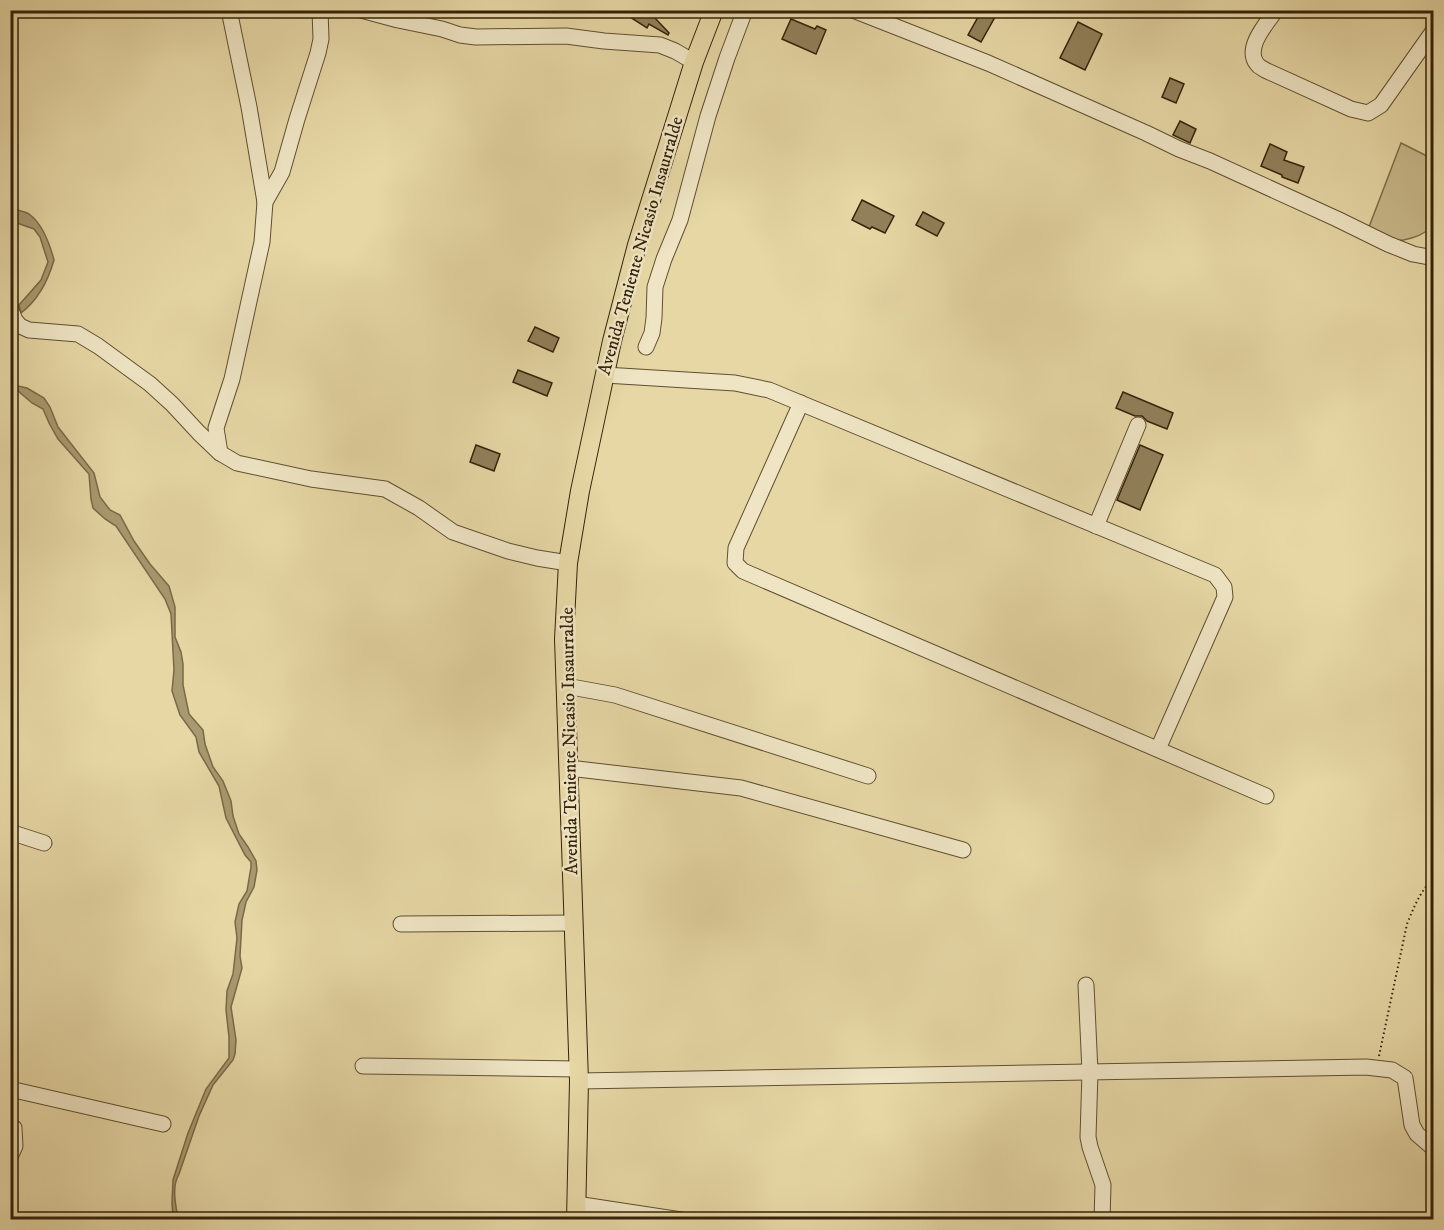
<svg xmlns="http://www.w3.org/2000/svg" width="1444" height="1230" font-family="'IM FELL DW Pica',serif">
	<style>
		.green { fill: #c8b88a; stroke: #7e6d4a; stroke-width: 1.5 }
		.water { fill: #a99970; stroke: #7a6947; stroke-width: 1.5 }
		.building { fill: #91805a; stroke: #342209; stroke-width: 1.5 }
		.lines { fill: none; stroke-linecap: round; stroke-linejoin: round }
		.minor-casing { stroke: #604f30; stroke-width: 17 }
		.major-casing { stroke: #342209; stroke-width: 20 }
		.path { stroke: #342209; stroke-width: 2; stroke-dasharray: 1.5 3; stroke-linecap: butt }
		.minor { stroke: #efe5c4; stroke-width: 15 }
		.major { stroke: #e6d7a5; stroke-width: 18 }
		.labels { text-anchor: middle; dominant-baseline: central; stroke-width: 5; stroke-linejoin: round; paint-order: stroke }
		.street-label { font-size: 18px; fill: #342209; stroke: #efe5c4 }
	</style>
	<rect width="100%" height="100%" fill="#e6d7a5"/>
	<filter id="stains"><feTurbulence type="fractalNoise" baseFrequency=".00333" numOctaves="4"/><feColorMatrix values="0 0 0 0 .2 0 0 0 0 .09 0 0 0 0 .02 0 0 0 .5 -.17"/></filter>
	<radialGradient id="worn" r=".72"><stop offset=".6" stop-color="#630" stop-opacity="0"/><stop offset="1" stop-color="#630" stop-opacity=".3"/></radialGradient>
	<path class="green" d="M1401 143 1433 159 1434 223C1427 236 1398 245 1385 238 1379 236 1374 230 1369 227Z"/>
	<g class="water">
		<path d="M11 209C16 210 24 211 29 214 43 224 50 245 54 260 48 281 38 300 21 313L19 305 41 280 48 262 40 237 34 229 11 221Z"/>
		<path d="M11 382 18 386 27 388 44 398 50 407 58 427 94 473 100 497 110 510 120 515 134 541 150 564 169 586 175 607V637L181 652 183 664V685L189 714 203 730 205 744 213 767 223 781 231 801 233 816 239 834 248 847 256 861 257 870 254 887 246 902 242 920 240 956 242 968 231 1007 236 1040 235 1054 233 1060 213 1085 199 1116 179 1174C171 1188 176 1205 178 1219H173L172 1203 173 1180 188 1133 206 1089 229 1058V1037L226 1010 227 991 233 974 237 938 235 922 239 904 247 891 251 867V862L245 855 226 818 219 786 199 752 196 737 180 715 172 691 174 670 171 614 165 599 116 526 105 519 93 508 91 499 89 474 58 439 49 423 43 409 32 403 18 391 11 389Z"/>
	</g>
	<g class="building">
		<path d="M619 10H658L654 17 669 33 668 35 649 24 647 28Z"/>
		<path d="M982 10 995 17 981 42 968 35Z"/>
		<path d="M791 19 815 29 817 26 826 30 816 54 782 39Z"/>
		<path d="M1078 22 1102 34 1085 70 1060 58Z"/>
		<path d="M1170 78 1184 84 1176 103 1162 97Z"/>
		<path d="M1180 121 1196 129 1190 143 1173 135Z"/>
		<path d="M1270 144 1287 152 1284 160 1304 167 1298 183 1282 177V175L1261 166Z"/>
		<path d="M862 200 894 216 885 233 872 227 870 229 852 220Z"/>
		<path d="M923 212 944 223 937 236 916 225Z"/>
		<path d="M535 327 559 338 553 352 528 341Z"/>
		<path d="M518 370 552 383 547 396 513 382Z"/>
		<path d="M1123 392 1173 413 1167 429 1147 421 1142 416H1135L1116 408Z"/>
		<path d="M476 445 500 454 494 471 470 462Z"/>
		<path d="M1140 445 1163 455 1140 510 1117 500Z"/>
	</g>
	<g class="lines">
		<defs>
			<g id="minor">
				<path d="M361 10 398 20 442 29 460 35 476 37 566 36 604 41 660 45 675 51 694 62"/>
				<path d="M853 10 988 63 1146 133 1179 149 1210 161 1337 219 1388 244 1413 254 1434 258"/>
				<path d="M1276 10C1267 23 1244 48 1257 64 1259 67 1262 68 1265 70L1351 109 1368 113 1381 105 1434 30"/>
				<path d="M265 202 282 172 297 119 318 53 321 39 320 10"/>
				<path d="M10 308 15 320 20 326 29 330 78 334 98 346 150 384 172 404 199 433 220 453 237 463 311 479 385 489 419 508 453 532 508 551 537 558 568 563"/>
				<path d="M646 347 652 333 654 318 655 287 664 259 680 220 708 116 727 58 745 10"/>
				<path d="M605 375 735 383 769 390 1215 575 1224 587 1225 597 1158 749"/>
				<path d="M801 403 736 548 735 563 743 571 1266 796"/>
				<path d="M220 453 216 428 232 379 262 242 265 202 249 107 229 10"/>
				<path d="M1096 526 1138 425"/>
				<path d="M566 686 615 695 868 776"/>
				<path d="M569 768 741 788 963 850"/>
				<path d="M10 832 44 843"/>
				<path d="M401 924 574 923"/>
				<path d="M1086 985 1090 1072 1088 1137 1090 1147 1103 1185 1102 1220"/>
				<path d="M363 1066 579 1069"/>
				<path d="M579 1081 1366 1067 1392 1070 1405 1078 1412 1125 1417 1134 1431 1146H1434"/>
				<path d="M10 1089 163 1124"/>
				<path d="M10 1127 14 1128 15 1146 10 1157"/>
				<path d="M576 1204 681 1220"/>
			</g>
			<path id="major" d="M576 1220 579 1081 564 639 568 563 580 491 612 341 637 245 694 62 714 10"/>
		</defs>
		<use href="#minor" class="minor-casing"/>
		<use href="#major" class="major-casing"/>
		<path class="path" d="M1379 1056 1407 924C1414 907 1420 891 1434 878"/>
		<use href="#minor" class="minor"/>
		<use href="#major" class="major"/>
	</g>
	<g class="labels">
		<g class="street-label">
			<text transform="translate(641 246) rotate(-74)">Avenida Teniente Nicasio Insaurralde</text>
			<text transform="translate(570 741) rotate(-91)">Avenida Teniente Nicasio Insaurralde</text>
		</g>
	</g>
	<rect width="1444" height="1230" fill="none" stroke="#e6d7a5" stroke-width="36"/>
	<rect x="12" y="12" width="1420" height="1206" fill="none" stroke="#342209" stroke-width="3"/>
	<rect x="18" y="18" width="1408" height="1194" fill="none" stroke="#342209" stroke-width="1.5"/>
	<rect width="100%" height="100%" filter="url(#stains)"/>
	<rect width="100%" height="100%" fill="url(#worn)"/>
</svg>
